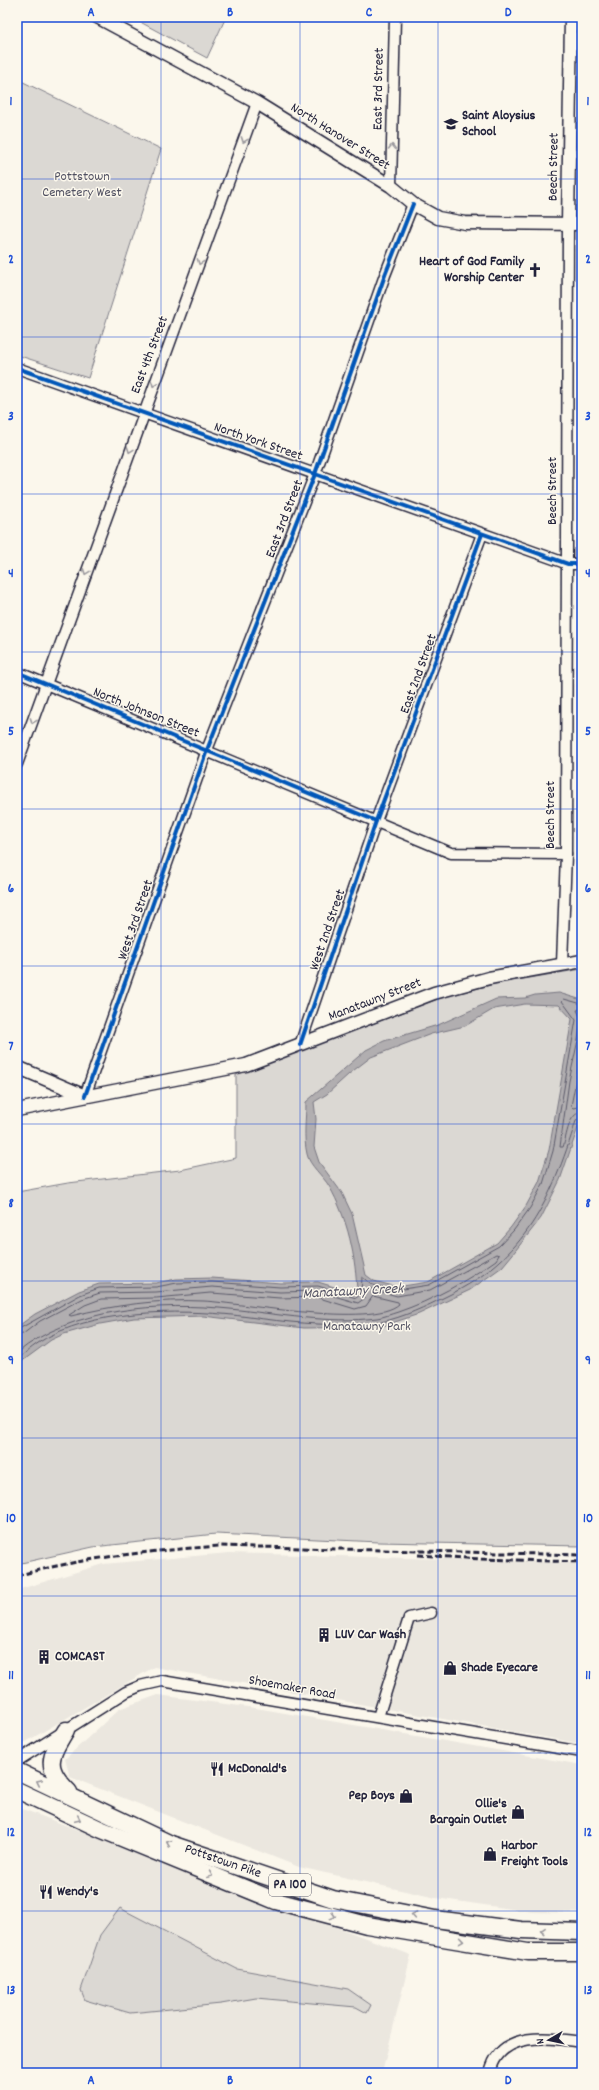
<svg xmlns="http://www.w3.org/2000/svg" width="599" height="2090" font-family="Dekko,sans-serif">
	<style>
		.built { fill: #ebe7df }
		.green { fill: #dbd8d3; stroke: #7e7d87 }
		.water { fill: #b1aeb0; stroke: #787681; fill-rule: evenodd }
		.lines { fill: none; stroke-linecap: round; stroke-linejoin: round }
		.shore { stroke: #5b5a6a; stroke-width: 1 }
		.minor-casing { stroke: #22223b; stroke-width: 13 }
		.tertiary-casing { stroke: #22223b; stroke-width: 15 }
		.trunk-casing { stroke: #22223b; stroke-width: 19 }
		.minor { stroke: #fbf7ec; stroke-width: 10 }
		.tertiary { stroke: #fbf7ec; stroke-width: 12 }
		.trunk { stroke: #fbf7ec; stroke-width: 16 }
		.rail { stroke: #22223b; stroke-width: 3; stroke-dasharray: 6 3; stroke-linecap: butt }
		.cycleway-casing { stroke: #fbf7ec; stroke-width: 6 }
		.cycleway { stroke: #0057b8; stroke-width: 4 }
		.oneway { stroke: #99979c }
		.grid { fill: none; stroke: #1d4ed8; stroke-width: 1; stroke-opacity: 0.55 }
		.labels { text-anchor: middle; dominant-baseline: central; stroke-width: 3; stroke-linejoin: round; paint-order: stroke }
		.shield { fill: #fbf7ec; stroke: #636270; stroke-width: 1 }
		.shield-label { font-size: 13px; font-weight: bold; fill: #22223b }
		.street-label { font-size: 14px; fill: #22223b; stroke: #fbf7ec }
		.poi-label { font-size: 14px; font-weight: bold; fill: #22223b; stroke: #fbf7ec; text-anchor: start }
		.park-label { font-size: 14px; fill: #505061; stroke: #fbf7ec }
		.water-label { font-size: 15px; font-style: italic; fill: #545364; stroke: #fbf7ec }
		.neatline { fill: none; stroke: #1d4ed8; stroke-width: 1.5 }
		.grid-label { font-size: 13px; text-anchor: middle; font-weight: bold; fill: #1d4ed8 }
	</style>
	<rect width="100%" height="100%" fill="#fbf7ec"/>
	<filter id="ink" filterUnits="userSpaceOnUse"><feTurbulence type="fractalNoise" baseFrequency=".025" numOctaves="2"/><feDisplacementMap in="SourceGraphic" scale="8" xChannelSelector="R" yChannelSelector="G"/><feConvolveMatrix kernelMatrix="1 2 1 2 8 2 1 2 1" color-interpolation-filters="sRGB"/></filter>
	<g filter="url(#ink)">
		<g class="built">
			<path d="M229 1553 582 1563V1744L154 1667 17 1747V1590L103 1564Z"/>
			<path d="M158 1695 262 1709 582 1765V1913L532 1912 436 1898 299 1867 70 1777 65 1759 119 1709Z"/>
			<path d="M17 1807 411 1955 382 2073H17Z"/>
		</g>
		<g class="green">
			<path d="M131 17H226L207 58Z"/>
			<path d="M17 79 161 149 88 378 17 355Z"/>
			<path d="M582 969V1546L378 1542 216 1534 93 1547 17 1564V1192L68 1183 180 1170 236 1158V1075L446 996 495 984Z"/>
			<path d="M120 1908 237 1969 348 1989 371 2005 367 2013 356 2007 256 1998 221 2004 130 2013 85 2000 81 1990 100 1935Z"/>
		</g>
		<path class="water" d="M559 993 582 1000V1116L560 1180 541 1218 512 1255 502 1267 470 1290 419 1314 380 1327 304 1328 203 1316 134 1318 100 1324 64 1334 51 1340 17 1365V1327L35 1314 79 1291 99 1284 156 1283 176 1279 212 1278 281 1283 318 1282 357 1294C356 1257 348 1219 329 1186 323 1176 309 1165 307 1154 303 1137 306 1119 306 1102L366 1050 384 1041 438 1025 496 999 525 998 535 995ZM525 1004 559 1005 572 1019 549 1150 539 1182 526 1206 511 1227 497 1243 428 1282 397 1287 374 1281 366 1275 352 1214 342 1193 319 1162 314 1147 316 1119 314 1102 327 1094 349 1074 371 1057 431 1034 465 1026 494 1009Z"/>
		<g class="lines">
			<g class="shore">
				<path d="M582 1009 577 1010 581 1019 578 1040 569 1081 560 1147H563C567 1136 568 1113 582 1112"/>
				<path d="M582 1050 571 1106 573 1108 582 1106"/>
				<path d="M211 1293 280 1298 316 1297 355 1309 366 1306 373 1296 398 1302 399 1304C373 1328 242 1303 204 1301 159 1299 114 1305 71 1316L69 1315 85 1305 101 1299 156 1298Z"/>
				<path d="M17 1330 80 1295 99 1288 156 1287 177 1283 212 1282 280 1287 318 1286 356 1298 361 1294 362 1277 373 1285 397 1290 429 1285 499 1246 514 1230 530 1208 543 1184 553 1151 576 1020 562 1001 564 999 582 1004"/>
				<path d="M17 1335 23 1334 40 1321 82 1299 100 1293 156 1292 212 1287 280 1292 317 1291 358 1303 365 1298 368 1288 397 1296 430 1290 496 1254 499 1255 496 1260C465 1282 433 1300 398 1312 391 1314 384 1317 377 1318 328 1324 279 1314 230 1309 161 1302 72 1307 17 1353"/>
				<path d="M17 1360C27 1351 38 1342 50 1336 103 1308 191 1309 249 1317 286 1322 321 1326 357 1324 365 1324 373 1324 381 1322 404 1317 425 1307 447 1296 526 1258 551 1200 576 1121L582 1117"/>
			</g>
			<defs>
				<g id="minor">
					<path d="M391 186 395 17"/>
					<path d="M17 368 568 564H582"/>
					<path d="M17 672 451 853 566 854"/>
					<path d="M17 764 257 103"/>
					<path d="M562 964 566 854 568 224"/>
					<path d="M300 1045 376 821 482 534"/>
					<path d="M85 1096 207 750 315 474 385 275 413 204"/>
					<path d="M378 1717 409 1618 431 1613"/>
					<path d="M17 1761 126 1692 140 1686 162 1681 582 1752"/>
					<path d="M490 2073C499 2030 550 2037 582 2042"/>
				</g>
				<g id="tertiary">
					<path d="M97 17 257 103 391 186 413 204 438 218 465 223 582 224"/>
					<path d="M568 224 571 17"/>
					<path d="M17 1067 85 1096"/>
					<path d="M17 1110 246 1065 434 993 489 978 582 961"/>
				</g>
				<g id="trunk">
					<path d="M66 1730C49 1758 44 1767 69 1792"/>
					<path id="s1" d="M17 1771 171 1844 333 1899 435 1919 521 1930 582 1932"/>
					<path d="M17 1790 100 1829 276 1901 367 1925 449 1939 528 1952H582"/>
				</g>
			</defs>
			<use href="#minor" class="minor-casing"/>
			<use href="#tertiary" class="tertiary-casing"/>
			<use href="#trunk" class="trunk-casing"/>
			<use href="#minor" class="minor"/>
			<use href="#tertiary" class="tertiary"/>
			<use href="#trunk" class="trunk"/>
			<g class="rail">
				<path d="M418 1555 481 1559 582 1562"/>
				<path d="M17 1576C82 1557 152 1551 219 1546L582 1555"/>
			</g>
			<defs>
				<g id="cycleway">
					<path d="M17 368 568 564H582"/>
					<path d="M17 672 376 821"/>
					<path d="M300 1045 376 821 482 534"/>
					<path d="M85 1096 207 750 315 474 385 275 413 204"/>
				</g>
			</defs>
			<use href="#cycleway" class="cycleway-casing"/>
			<use href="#cycleway" class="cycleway"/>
		</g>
		<defs><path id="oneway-chevron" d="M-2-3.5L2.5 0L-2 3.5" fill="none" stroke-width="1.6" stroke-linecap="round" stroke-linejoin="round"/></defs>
		<g class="oneway">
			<use href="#oneway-chevron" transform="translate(244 140) rotate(110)"/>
			<use href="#oneway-chevron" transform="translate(392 147) rotate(-89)"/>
			<use href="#oneway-chevron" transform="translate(200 262) rotate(110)"/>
			<use href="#oneway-chevron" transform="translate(154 384) rotate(111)"/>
			<use href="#oneway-chevron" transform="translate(130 450) rotate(110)"/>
			<use href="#oneway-chevron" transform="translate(86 572) rotate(110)"/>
			<use href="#oneway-chevron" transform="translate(33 721) rotate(110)"/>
			<use href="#oneway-chevron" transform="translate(39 1782) rotate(-155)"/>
			<use href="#oneway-chevron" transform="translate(78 1819) rotate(25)"/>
			<use href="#oneway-chevron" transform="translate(169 1843) rotate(-157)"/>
			<use href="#oneway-chevron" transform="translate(210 1875) rotate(22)"/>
			<use href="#oneway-chevron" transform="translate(414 1915) rotate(-169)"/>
			<use href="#oneway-chevron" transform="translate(333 1916) rotate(15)"/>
			<use href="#oneway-chevron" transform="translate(543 1931) rotate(-177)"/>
			<use href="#oneway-chevron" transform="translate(461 1941) rotate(9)"/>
		</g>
	</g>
	<path class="grid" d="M161 17V2073M300 17V2073M438 17V2073M17 179H582M17 337H582M17 494H582M17 652H582M17 809H582M17 966H582M17 1124H582M17 1281H582M17 1438H582M17 1596H582M17 1753H582M17 1911H582"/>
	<defs>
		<symbol id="school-bare" viewBox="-9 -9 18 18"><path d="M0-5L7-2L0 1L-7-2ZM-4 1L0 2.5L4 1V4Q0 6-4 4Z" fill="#22223b" stroke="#fbf7ec" stroke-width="2.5" paint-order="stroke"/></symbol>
		<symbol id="church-bare" viewBox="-9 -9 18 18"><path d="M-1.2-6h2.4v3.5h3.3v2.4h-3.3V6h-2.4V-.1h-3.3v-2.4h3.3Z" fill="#22223b" stroke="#fbf7ec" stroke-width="2.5" paint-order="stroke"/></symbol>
		<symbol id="building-bare" viewBox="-9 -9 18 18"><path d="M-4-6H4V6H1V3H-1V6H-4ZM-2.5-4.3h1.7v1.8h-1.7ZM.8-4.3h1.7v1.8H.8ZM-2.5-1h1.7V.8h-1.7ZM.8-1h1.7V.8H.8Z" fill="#22223b" stroke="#fbf7ec" stroke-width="2.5" paint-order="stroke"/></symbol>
		<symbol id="shop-bare" viewBox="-9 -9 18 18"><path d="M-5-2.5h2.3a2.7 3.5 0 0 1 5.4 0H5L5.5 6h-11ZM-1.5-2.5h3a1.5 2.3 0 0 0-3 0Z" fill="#22223b" stroke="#fbf7ec" stroke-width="2.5" paint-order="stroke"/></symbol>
		<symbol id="restaurant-bare" viewBox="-9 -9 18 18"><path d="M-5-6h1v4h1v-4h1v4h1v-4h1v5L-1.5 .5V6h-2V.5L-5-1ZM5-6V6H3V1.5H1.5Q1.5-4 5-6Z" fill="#22223b" stroke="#fbf7ec" stroke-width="2.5" paint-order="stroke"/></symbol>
	</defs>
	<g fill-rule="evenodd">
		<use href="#school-bare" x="441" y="114" width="20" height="20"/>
		<use href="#church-bare" x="525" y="260" width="20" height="20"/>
		<use href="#building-bare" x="314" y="1625" width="20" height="20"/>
		<use href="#building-bare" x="34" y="1647" width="20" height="20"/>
		<use href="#shop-bare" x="440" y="1658" width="20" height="20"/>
		<use href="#restaurant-bare" x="207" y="1759" width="20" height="20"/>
		<use href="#shop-bare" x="396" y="1786" width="20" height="20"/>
		<use href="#shop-bare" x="508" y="1802" width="20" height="20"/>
		<use href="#shop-bare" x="480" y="1844" width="20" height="20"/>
		<use href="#restaurant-bare" x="36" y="1882" width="20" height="20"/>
	</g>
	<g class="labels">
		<rect class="shield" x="269" y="1874" width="42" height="22" rx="3"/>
		<g class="shield-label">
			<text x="290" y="1885">PA 100</text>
		</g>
		<g class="street-label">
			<text transform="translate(379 89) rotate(-89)">East 3rd Street</text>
			<text transform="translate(340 137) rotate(32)">North Hanover Street</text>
			<text transform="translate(554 167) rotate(-89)">Beech Street</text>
			<text transform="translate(150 355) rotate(-69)">East 4th Street</text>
			<text transform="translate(258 442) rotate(19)">North York Street</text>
			<text transform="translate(553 491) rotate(-90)">Beech Street</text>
			<text transform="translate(285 519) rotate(-69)">East 3rd Street</text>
			<text transform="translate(419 674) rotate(-70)">East 2nd Street</text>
			<text transform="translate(146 713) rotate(22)">North Johnson Street</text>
			<text transform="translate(551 815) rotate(-90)">Beech Street</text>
			<text transform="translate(136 920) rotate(-71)">West 3rd Street</text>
			<text transform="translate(328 930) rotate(-71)">West 2nd Street</text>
			<text transform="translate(375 1000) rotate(-21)">Manatawny Street</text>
			<text transform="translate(292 1688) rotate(10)">Shoemaker Road</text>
			<text stroke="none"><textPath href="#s1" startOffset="225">Pottstown Pike</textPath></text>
		</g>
		<g class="poi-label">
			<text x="462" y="116">Saint Aloysius<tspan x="462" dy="16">School</tspan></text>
			<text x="524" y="262" text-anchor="end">Heart of God Family<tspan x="524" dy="16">Worship Center</tspan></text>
			<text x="335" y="1635">LUV Car Wash</text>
			<text x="55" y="1657">COMCAST</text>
			<text x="461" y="1668">Shade Eyecare</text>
			<text x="228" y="1769">McDonald's</text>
			<text x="395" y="1796" text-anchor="end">Pep Boys</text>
			<text x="507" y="1804" text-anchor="end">Ollie's<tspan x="507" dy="16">Bargain Outlet</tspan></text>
			<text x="501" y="1846">Harbor<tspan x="501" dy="16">Freight Tools</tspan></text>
			<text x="57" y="1892">Wendy's</text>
		</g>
		<g class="park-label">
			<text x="82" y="177">Pottstown<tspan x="82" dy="16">Cemetery West</tspan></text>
			<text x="367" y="1327">Manatawny Park</text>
		</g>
		<g class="water-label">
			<text transform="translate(353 1292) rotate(-3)">Manatawny Creek</text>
		</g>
	</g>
	<rect width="599" height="2090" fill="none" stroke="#fbf7ec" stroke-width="44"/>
	<g transform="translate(549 2040) rotate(261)" stroke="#fbf7ec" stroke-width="3" paint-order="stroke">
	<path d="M0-3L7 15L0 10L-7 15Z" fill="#22223b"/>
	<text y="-6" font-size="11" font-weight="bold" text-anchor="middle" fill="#22223b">N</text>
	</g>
	<rect x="22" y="22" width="555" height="2046" class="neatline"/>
	<g class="grid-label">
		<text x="91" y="16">A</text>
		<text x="230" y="16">B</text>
		<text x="369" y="16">C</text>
		<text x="508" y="16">D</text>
		<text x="11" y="105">1</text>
		<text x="588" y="105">1</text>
		<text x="11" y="263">2</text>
		<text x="588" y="263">2</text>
		<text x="11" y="420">3</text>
		<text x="588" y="420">3</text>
		<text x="11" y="577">4</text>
		<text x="588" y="577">4</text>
		<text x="11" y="735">5</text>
		<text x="588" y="735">5</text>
		<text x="11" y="892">6</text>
		<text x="588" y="892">6</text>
		<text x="11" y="1050">7</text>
		<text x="588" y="1050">7</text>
		<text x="11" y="1207">8</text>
		<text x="588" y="1207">8</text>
		<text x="11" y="1364">9</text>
		<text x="588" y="1364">9</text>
		<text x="11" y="1522">10</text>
		<text x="588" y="1522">10</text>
		<text x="11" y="1679">11</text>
		<text x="588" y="1679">11</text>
		<text x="11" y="1836">12</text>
		<text x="588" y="1836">12</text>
		<text x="11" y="1994">13</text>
		<text x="588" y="1994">13</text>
		<text x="91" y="2084">A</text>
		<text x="230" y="2084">B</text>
		<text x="369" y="2084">C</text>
		<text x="508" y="2084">D</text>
	</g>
</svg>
